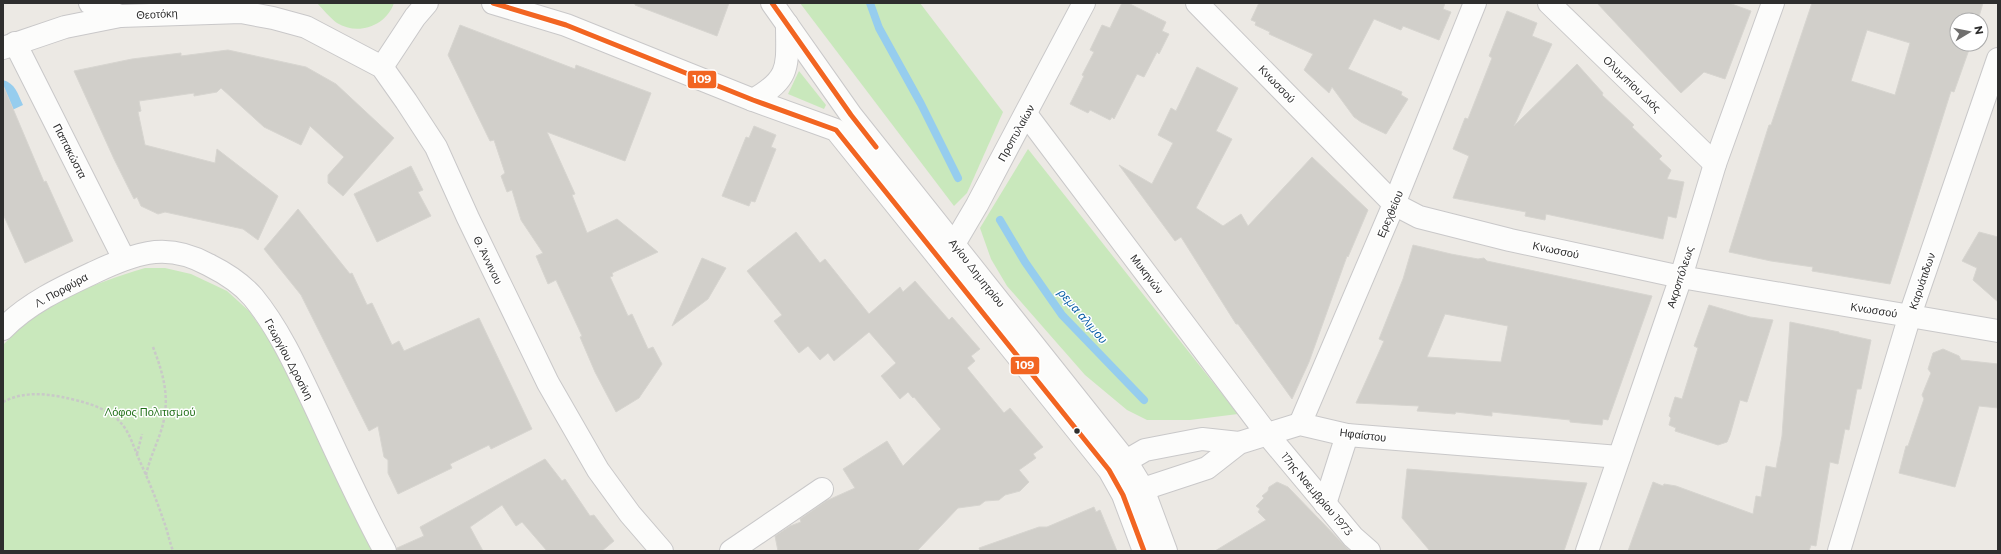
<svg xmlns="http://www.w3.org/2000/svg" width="2001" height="554" font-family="Montserrat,sans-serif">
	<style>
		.green { fill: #c9e8bc }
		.water { fill: #96cdee }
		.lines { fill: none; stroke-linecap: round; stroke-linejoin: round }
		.stream { stroke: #96cdee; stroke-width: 8 }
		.building { fill: #d1cfca; stroke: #d7d5d0; fill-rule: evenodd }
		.minor-casing { stroke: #c9c8c9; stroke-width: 24 }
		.path { stroke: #c9c9c8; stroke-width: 2.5; stroke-dasharray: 3 2; stroke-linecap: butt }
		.minor { stroke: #fcfcfb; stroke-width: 22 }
		.bus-1-casing { stroke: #fff; stroke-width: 8 }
		.bus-1 { stroke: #f26522; stroke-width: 5 }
		.bus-dot { fill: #2e2e2e; stroke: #fff; stroke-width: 1.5 }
		.labels { text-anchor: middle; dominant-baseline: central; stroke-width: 3; stroke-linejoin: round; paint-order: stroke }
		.street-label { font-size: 11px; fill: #2e2e2e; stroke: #fff }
		.park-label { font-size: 11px; fill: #217019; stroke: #fff }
		.water-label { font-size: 12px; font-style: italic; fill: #095ea6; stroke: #fff }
		.line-badge { stroke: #fff; stroke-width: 1.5 }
		.badge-label { font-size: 11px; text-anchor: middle; font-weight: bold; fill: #fff }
	</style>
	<rect width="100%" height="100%" fill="#ece9e4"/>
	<g class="green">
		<path d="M317 3H394C386 26 358 36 337 23 330 18 323 9 317 3Z"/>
		<path d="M800 3H920L1003 112 967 193 954 206Z"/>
		<path d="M799 71 826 105 824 109 788 94Z"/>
		<path d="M1028 149 1238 414 1190 420H1147L1127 410 1085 375 1007 286 991 259 980 228Z"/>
		<path d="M145 268H165L191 274 227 291 249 311 272 343 372 551H3V345C42 303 91 284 145 268Z"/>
	</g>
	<path class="water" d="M3 80C15 83 18 94 23 105L10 111 3 93Z"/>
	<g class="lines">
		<g class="stream">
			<path d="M870 3 879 28 921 104 958 178"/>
			<path d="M1000 220 1025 262 1062 315 1144 400"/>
		</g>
	</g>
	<g class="building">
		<path d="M635 3H729L717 36 635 5Z"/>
		<path d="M1122 3H1128L1166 22 1162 31 1169 34 1159 54 1157 52 1144 77 1137 74 1114 119 1112 117 1110 120 1090 110 1088 113 1070 104 1084 76 1082 75 1094 52 1090 50 1102 25 1110 28Z"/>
		<path d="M1259 3H1445L1443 9 1451 12 1439 40 1403 26 1401 30 1374 19 1348 69 1402 92 1401 95 1408 99 1386 134 1361 122 1354 117 1332 87 1329 93 1304 70 1313 54 1269 34 1270 32 1255 25 1256 22 1251 20Z"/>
		<path d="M1597 3H1729L1751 11 1725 79 1704 72 1681 93Z"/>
		<path d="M1812 3H1983L1978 20H1957V44H1971L1954 92 1951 91 1890 284 1812 271 1813 267 1771 261 1729 252 1769 125H1771ZM1867 30 1910 43 1895 95 1851 81Z"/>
		<path d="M1507 11 1537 23 1532 36 1552 44 1514 126 1577 64 1603 93 1602 95 1634 125 1632 127 1662 156 1659 159 1671 170 1667 179 1684 182 1676 218 1668 216 1663 239 1546 214 1545 220 1525 216 1526 212 1453 198 1469 156 1453 149 1465 118 1468 119 1492 58 1489 56Z"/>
		<path d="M460 25 575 69 576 65 651 93 625 161 547 132 575 194 572 195 587 233 617 219 658 252 612 273 613 276 610 277 628 316 632 314 648 349 653 347 662 364 639 398 616 412 595 372 580 337 582 336 556 280 548 284 536 256 543 253 521 220 512 190 507 192 501 176 505 173 494 140 490 141 448 55Z"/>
		<path d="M228 50 306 67 336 84 394 138 343 196 328 183V175L344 157 310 126 301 145 264 127 221 88 217 92 194 96V93L139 101 141 111 138 112 145 145 215 163 217 149 278 196 258 240 243 229 165 212 158 214 141 206 137 197 134 199 114 159 74 71 132 59 181 53V56Z"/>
		<path d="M1197 67 1238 88 1216 131 1232 139 1196 208 1223 226 1241 214 1248 226 1312 157 1368 210 1348 257 1347 256 1309 362 1292 399 1238 324H1236L1181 237 1175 241 1119 165 1152 184 1173 143 1158 135 1171 108 1176 111Z"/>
		<path d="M3 85 44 182 46 181 73 241 25 263 3 214Z"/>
		<path d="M754 126 776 135 771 147 776 149 755 202 751 201 749 206 722 196 746 137 749 138Z"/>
		<path d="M411 166 423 190 418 192 431 216 377 242 354 194Z"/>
		<path d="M298 209 350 274 352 273 367 305 372 303 392 345 399 341 404 351 479 318 532 429 491 449 489 445 450 464 452 468 398 494 388 473V460L384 457 378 426 369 431 301 295 264 249Z"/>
		<path d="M796 232 820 263 825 259 869 314 900 287 903 292 915 281 949 320 952 317 980 349 971 356 975 361 967 368 1004 413 1010 408 1043 447 1033 454 1036 458 1019 470 1029 482 1020 491 1005 495 999 500 985 501 980 505 958 508 917 551H778L775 536 790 526 801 522 800 519 826 501 855 488 843 469 887 441 903 466 941 429 914 397 913 398 908 392 900 399 881 376 896 363 869 332 834 361 828 353 820 360 808 346 799 353 774 321 782 315 747 271Z"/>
		<path d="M1979 232 1998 237V302L1973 280 1977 268 1962 261Z"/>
		<path d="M1413 245 1451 254 1478 259 1484 258 1487 261 1652 296 1608 420 1603 419 1602 425 1570 422V420L1492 412V416L1456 412 1455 414 1417 411 1419 406 1356 403 1384 341 1379 339 1403 279ZM1445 314 1508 326 1501 362 1427 357Z"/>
		<path d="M702 258 726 268 708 299 672 326Z"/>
		<path d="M1709 305 1750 317 1773 320 1747 402 1740 400 1730 435 1727 442 1718 445 1675 431 1676 428 1669 425 1671 418 1669 416 1675 397 1682 399 1698 348 1694 346Z"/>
		<path d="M1790 322 1839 332V333L1871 340 1861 389H1857L1849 430 1845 429 1838 464 1830 462 1816 546 1811 545 1809 551H1628L1653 482 1663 486 1664 484 1676 486 1753 514 1756 496 1761 497 1766 466 1776 468 1782 436Z"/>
		<path d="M1943 349 1959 356 1961 360 1998 364V408L1979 406 1955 487 1899 473 1906 446H1908L1924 399 1922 395 1931 373 1928 369 1933 353Z"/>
		<path d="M545 459 562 481 565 479 590 516 594 515 614 541 602 551H547L522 522 516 526 502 505 470 527 483 551H397V548L424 536 420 527Z"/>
		<path d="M1407 469 1446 472 1587 483 1564 551H1430L1402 518Z"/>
		<path d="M1277 482 1288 487 1350 551H1215L1266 520 1258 512 1260 509 1256 506 1264 498 1262 496 1268 491 1269 487Z"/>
		<path d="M1094 507 1096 512 1100 510 1117 551H980L979 548 1039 527H1047Z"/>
	</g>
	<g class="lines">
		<defs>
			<g id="minor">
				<path d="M90 3 120 16 241 12 273 18 306 27 382 67 406 101 436 147 468 218 548 383 598 470 630 514 662 551"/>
				<path d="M493 3 566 25 753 100 836 130 1109 470 1123 495 1144 551"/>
				<path d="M772 3 851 115 1126 461 1143 489 1166 551"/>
				<path d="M1197 3 1394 204 1419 217 1510 240 1681 277 1998 331"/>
				<path d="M1549 3 1715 164"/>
				<path d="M15 43 124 259"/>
				<path d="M3 48 65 27 120 16"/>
				<path d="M382 67 415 17 427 3"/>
				<path d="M753 100C792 78 787 65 787 24"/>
				<path d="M1026 114 1267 434 1353 537 1369 551"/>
				<path d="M945 253 954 244 977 205 1084 3"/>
				<path d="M3 329C28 303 63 287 95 272 112 264 130 256 148 253 170 249 191 255 209 265 225 273 241 283 253 297 281 331 300 375 319 415 340 461 361 507 385 551"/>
				<path d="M1300 424 1394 204 1475 3"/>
				<path d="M1114 468 1145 450 1202 439 1239 443"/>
				<path d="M1128 494 1207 468 1239 443 1300 424 1347 435 1619 457"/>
				<path d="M1325 504 1347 435"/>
				<path d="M731 551 822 489"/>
				<path d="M1587 551 1681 277 1715 164 1773 3"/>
				<path d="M1839 551 1910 315 1998 59"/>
			</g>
		</defs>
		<use href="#minor" class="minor-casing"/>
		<g class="path">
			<path d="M3 402C22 392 41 393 62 397 81 401 107 407 120 422 129 431 133 445 138 457 147 477 156 498 163 519 167 529 169 540 173 551"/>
			<path d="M137 454 142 434"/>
			<path d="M146 475C149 461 155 448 160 434 171 402 165 378 153 347"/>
		</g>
		<use href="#minor" class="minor"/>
		<defs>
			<g id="bus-1">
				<path d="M493 3 566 25 753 100 836 130 1109 470 1123 495 1144 551"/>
				<path d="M772 3 851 115 876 147"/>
			</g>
		</defs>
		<use href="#bus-1" class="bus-1-casing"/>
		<use href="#bus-1" class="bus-1"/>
	</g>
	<circle class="bus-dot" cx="1077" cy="431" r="3.5"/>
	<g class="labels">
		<g class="street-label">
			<text transform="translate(157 14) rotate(-3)">Θεοτόκη</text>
			<text transform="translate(1277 84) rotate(46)">Κνωσσού</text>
			<text transform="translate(1632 84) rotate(44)">Ολυμπίου Διός</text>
			<text transform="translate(1016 133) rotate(-61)">Προπυλαίων</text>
			<text transform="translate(70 151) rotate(63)">Παπακώστα</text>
			<text transform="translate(1390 214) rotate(-67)">Ερεχθείου</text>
			<text transform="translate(1556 250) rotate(12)">Κνωσσού</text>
			<text transform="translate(488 260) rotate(64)">Θ. Άννινου</text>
			<text transform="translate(977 273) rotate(52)">Αγίου Δημητρίου</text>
			<text transform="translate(1147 274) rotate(53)">Μυκηνών</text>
			<text transform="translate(1680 277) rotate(-72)">Ακροπόλεως</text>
			<text transform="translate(1922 281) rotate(-71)">Καρυάτιδων</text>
			<text transform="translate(61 290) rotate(-29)">Λ. Πορφύρα</text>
			<text transform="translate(1874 310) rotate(9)">Κνωσσού</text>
			<text transform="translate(289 359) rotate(62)">Γεωργίου Δροσίνη</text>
			<text transform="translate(1363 435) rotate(7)">Ηφαίστου</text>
			<text transform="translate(1317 494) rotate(50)">17ης Νοεμβρίου 1973</text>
		</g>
		<g class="park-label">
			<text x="150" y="412">Λόφος Πολιτισμού</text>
		</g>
		<g class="water-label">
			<text transform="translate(1083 316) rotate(49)">ρεμα αλιμου</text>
		</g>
	</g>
	<g class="line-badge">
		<rect x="687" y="70" width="30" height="19" rx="4" fill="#f26522"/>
		<rect x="1010" y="356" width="30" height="19" rx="4" fill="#f26522"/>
	</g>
	<g class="badge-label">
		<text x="702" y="83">109</text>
		<text x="1025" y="369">109</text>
	</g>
	<rect width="2001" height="554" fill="none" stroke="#2e2e2e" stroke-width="8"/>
	<g transform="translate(1969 32) rotate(80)"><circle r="19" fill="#ffffff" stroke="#ababab"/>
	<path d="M0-3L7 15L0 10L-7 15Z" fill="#706f6e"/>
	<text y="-6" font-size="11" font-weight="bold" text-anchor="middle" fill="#2e2e2e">N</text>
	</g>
</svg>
